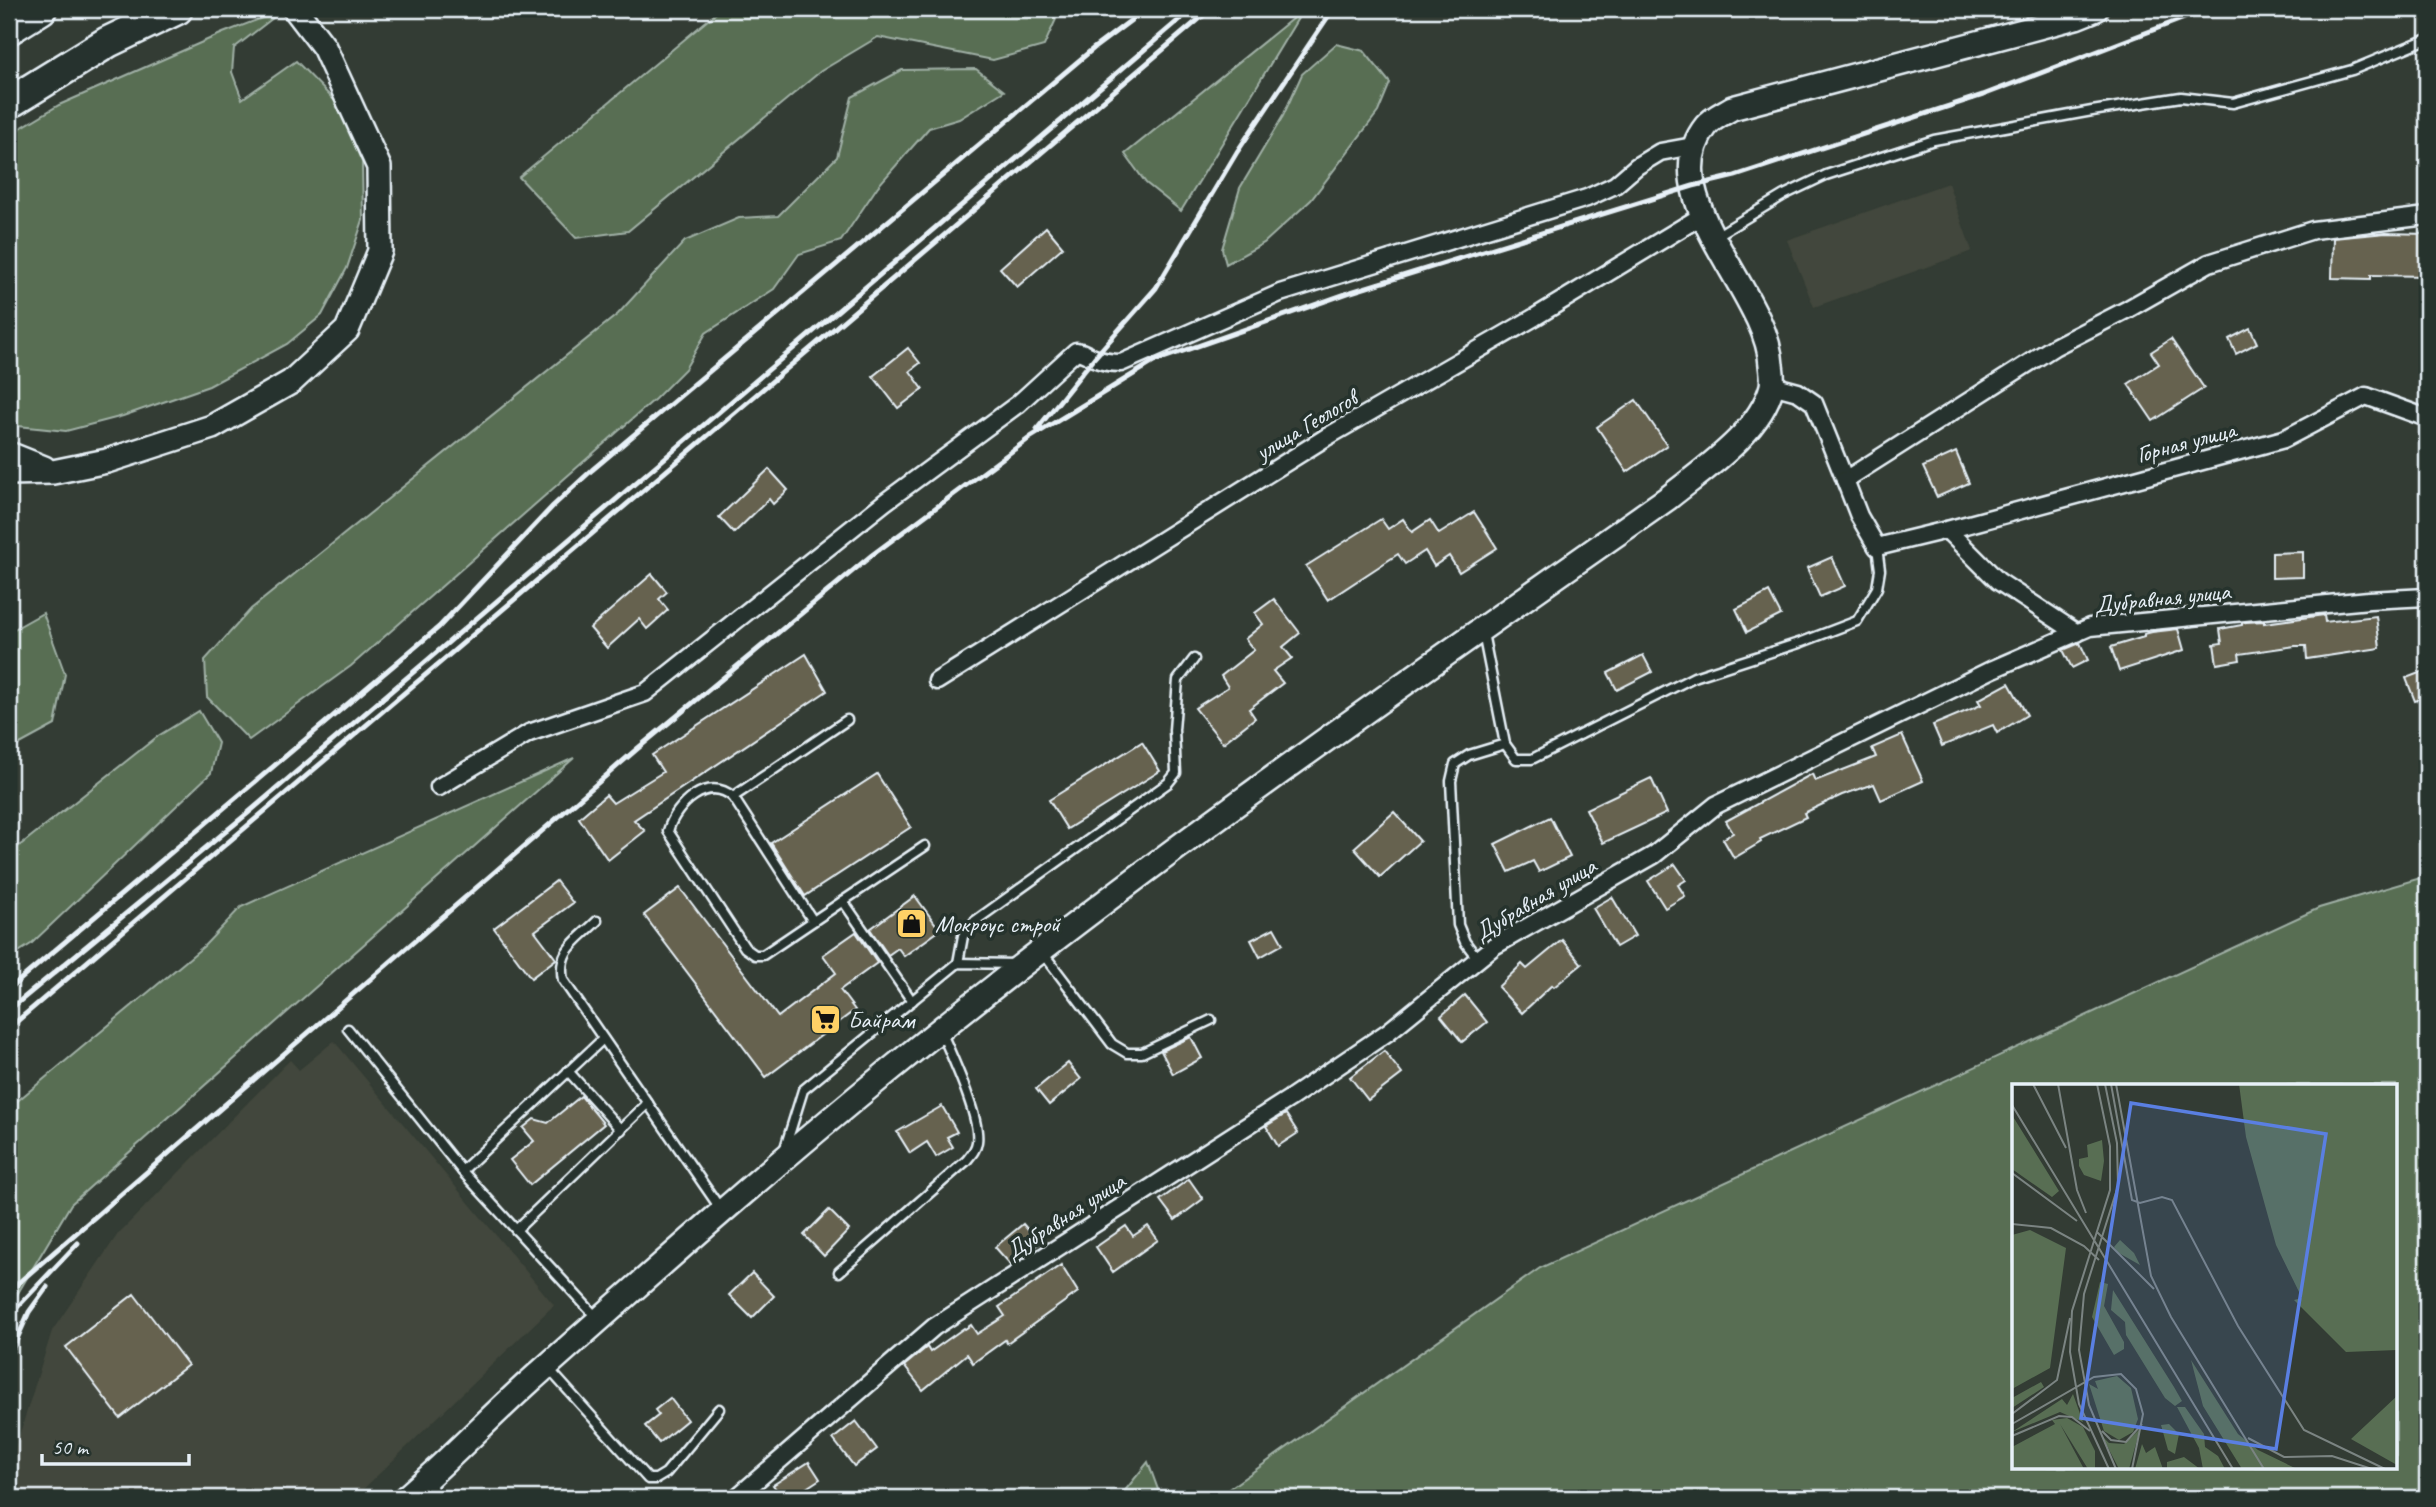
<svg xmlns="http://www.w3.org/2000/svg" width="2436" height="1507" font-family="Caveat,sans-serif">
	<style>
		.built { fill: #42473c }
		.green { fill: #586e53; stroke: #a0b0a6; stroke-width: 2; fill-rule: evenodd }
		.building { fill: #66624f; stroke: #e8f1f8; stroke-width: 2 }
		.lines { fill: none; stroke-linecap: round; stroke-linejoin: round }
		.lane-casing { stroke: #e8f1f8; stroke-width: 13 }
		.street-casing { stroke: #e8f1f8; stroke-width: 21 }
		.secondary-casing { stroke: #e8f1f8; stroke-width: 28 }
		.highway-casing { stroke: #e8f1f8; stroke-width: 35 }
		.lane { stroke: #26332d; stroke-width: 8 }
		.street { stroke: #26332d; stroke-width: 16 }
		.secondary { stroke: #26332d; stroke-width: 23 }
		.highway { stroke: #26332d; stroke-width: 30 }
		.rail { stroke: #e8f1f8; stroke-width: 5 }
		.labels { text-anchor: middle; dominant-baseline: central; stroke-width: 7; stroke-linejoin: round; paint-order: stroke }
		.street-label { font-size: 24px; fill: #e8f1f8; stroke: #26332d }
		.poi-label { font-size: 24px; fill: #e8f1f8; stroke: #26332d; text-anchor: start }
		.inset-road { fill: none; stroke: #7b8482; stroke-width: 2 }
		.view { fill: #5a7fe2; fill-opacity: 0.15; stroke: #5a7fe2; stroke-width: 3.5 }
		.inset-edge { fill: none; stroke: #e8f1f8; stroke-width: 3.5 }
	</style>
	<rect width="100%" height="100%" fill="#333c34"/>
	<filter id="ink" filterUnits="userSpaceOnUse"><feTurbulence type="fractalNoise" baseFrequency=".0143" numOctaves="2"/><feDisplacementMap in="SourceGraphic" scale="14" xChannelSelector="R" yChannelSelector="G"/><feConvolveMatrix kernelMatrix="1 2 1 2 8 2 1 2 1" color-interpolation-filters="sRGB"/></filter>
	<g filter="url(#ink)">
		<g class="built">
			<path d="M1948 183 1972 251 1814 307 1787 240Z"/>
			<path d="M334 1041 554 1305 354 1498H9V1468L52 1331 118 1234 290 1060 299 1070Z"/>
		</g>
		<g class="green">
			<path d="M721 9H1055L1057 17 1044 46 993 60 878 37 821 71 628 231 576 238 519 177Z"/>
			<path d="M1303 10 1181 211 1146 183 1125 154Z"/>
			<path d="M270 15 273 18 234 48 232 72 242 99 296 61 337 103 362 162 363 220 347 268 322 315 287 344 209 386 123 416 66 431 9 425V135L59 105 223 33Z"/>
			<path d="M1336 44 1364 51 1390 83 1378 112 1311 200 1264 243 1226 264 1222 249 1240 188 1283 116 1302 74Z"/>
			<path d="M976 69 1004 91 959 119 929 128 878 186 841 241 799 254 774 289 706 333 685 369 655 399 351 666 249 740 207 697 205 660 251 609 618 314 685 241 739 218 778 216 837 157 852 97 902 70Z"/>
			<path d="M43 613 65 674 55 725 9 750V632Z"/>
			<path d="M199 711 218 743 211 773 31 944 9 958V854L158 736Z"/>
			<path d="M574 758 71 1204 9 1308V1108L204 946 241 907Z"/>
			<path d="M2427 876V1498H1216L1540 1268 2319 908ZM2014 1085H2396V1467H2014Z"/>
			<path d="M1148 1462 1161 1498H1119Z"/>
		</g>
		<g class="building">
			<path d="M1046 227 1063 247 1017 287 1000 268Z"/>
			<path d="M2386 233 2427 234V276L2371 275V279L2332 278 2333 238Z"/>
			<path d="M2250 328 2257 343 2236 354 2229 339Z"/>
			<path d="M2171 339 2204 388 2153 421 2128 384 2159 364 2151 352Z"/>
			<path d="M908 348 920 363 910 371 923 389 898 408 873 376Z"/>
			<path d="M1636 400 1667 445 1627 472 1597 427Z"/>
			<path d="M1956 452 1969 483 1937 497 1923 467Z"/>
			<path d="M769 469 788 490 773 504 769 499 734 533 719 517Z"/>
			<path d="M1474 512 1497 548 1459 572 1449 556 1434 566 1425 551 1405 564 1398 554 1328 600 1306 566 1381 519 1388 529 1403 519 1412 532 1430 520 1439 534Z"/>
			<path d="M2303 552V577L2272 578V553Z"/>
			<path d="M1832 557 1845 586 1820 597 1807 568Z"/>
			<path d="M652 574 667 592 659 599 668 610 647 629 639 619 607 648 590 628Z"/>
			<path d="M1769 592 1781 615 1747 632 1736 609Z"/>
			<path d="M1274 599 1300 633 1283 647 1292 658 1273 671 1283 683 1249 709 1255 718 1223 743 1195 708 1228 687 1221 676 1254 650 1245 639 1263 624 1255 613Z"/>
			<path d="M2324 615 2325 622 2376 616 2380 648 2307 659 2306 646H2295L2239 654 2240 660 2217 664 2214 644 2222 643 2220 629 2242 625V623L2246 622 2264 621V623Z"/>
			<path d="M2178 629 2184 650 2119 671 2111 647 2144 637V634L2152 632Z"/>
			<path d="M2080 643 2088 660 2072 668 2063 650Z"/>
			<path d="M806 654 827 691 634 820 645 831 608 860 579 818 606 795 613 803 663 772 652 755Z"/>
			<path d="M1643 655 1652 672 1617 690 1608 673Z"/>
			<path d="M2427 670V697L2415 701 2406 678Z"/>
			<path d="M2009 683 2027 715 1997 733 1993 725 1942 746 1933 725 1981 705 1978 700Z"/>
			<path d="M1902 735 1923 781 1881 800 1874 784 1842 795 1804 813 1806 817 1760 839 1761 842 1734 858 1723 839 1733 833 1726 821 1812 774 1815 781 1876 757 1872 748Z"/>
			<path d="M1142 742 1160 771 1067 829 1049 800Z"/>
			<path d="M877 774 911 827 805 896 771 843Z"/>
			<path d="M1651 778 1667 813 1603 843 1586 809Z"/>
			<path d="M1394 812 1420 841 1380 877 1354 848Z"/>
			<path d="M1550 817 1570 857 1539 872 1533 861 1509 872 1495 844Z"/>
			<path d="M1675 864 1686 880 1678 885 1685 896 1665 908 1648 881Z"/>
			<path d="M556 881 573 903 535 931 556 959 531 978 494 928Z"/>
			<path d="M680 888 778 1017 836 973 823 955 856 932 877 963 840 990 855 1010 766 1077 644 915Z"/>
			<path d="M915 896 940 930 904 956 898 948 888 955 870 929Z"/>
			<path d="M1612 897 1635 936 1616 947 1593 908Z"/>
			<path d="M1274 928 1283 944 1260 957 1251 940Z"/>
			<path d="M1562 940 1582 964 1554 987 1552 985 1522 1013 1498 987 1522 964 1527 969Z"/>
			<path d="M1465 995 1487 1022 1462 1042 1441 1016Z"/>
			<path d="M1191 1037 1202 1058 1173 1074 1161 1051Z"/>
			<path d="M1384 1051 1402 1074 1368 1100 1350 1077Z"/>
			<path d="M1068 1063 1081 1079 1049 1105 1036 1089Z"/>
			<path d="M581 1096 604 1124 530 1185 510 1160 534 1141 523 1128 534 1119 548 1123Z"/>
			<path d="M942 1106 957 1132 947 1137 953 1147 936 1157 927 1142 910 1153 897 1132Z"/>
			<path d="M1286 1114 1298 1133 1278 1146 1266 1126Z"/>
			<path d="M1189 1179 1203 1199 1175 1220 1160 1200Z"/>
			<path d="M829 1210 849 1230 824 1256 804 1235Z"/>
			<path d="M1023 1224 1039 1243 1011 1265 995 1247Z"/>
			<path d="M1126 1226 1133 1236 1148 1226 1158 1240 1113 1272 1096 1247Z"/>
			<path d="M1061 1265 1078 1292 1007 1343 1005 1340 973 1363 967 1354 923 1390 904 1366 927 1347 930 1352 964 1328 965 1329 971 1325 977 1334 1005 1316 999 1307Z"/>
			<path d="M752 1273 774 1296 752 1318 729 1295Z"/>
			<path d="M134 1294 188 1365 120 1418 66 1347Z"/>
			<path d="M670 1398 687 1420 659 1443 645 1426 659 1415 655 1410Z"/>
			<path d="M856 1421 877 1449 854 1466 833 1439Z"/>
			<path d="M809 1462 820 1479 791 1498H767L776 1489 773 1485Z"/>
		</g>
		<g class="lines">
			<defs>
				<g id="lane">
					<path d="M1716 236 1784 195 1826 175 1934 140 2092 111 2181 97 2233 103 2352 70 2427 39"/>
					<path d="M1483 633 1505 744 1516 759H1532L1694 677 1802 642 1857 621 1877 588 1880 570 1877 547"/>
					<path d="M733 797 813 921"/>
					<path d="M843 901 763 955H755L745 948 668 831C676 804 708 775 733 797L847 720"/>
					<path d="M597 921C577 941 557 950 563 980L722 1211"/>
					<path d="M1043 953 1112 1044 1127 1053H1142L1211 1020"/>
					<path d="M1478 959 1465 942 1458 925 1451 781 1455 764 1469 755 1505 744"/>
					<path d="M958 963 963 936 975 921 1168 783 1176 773 1174 730 1178 680 1194 659"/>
					<path d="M912 1001 843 901 925 846"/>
					<path d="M348 1029 462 1171 603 1039"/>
					<path d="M568 1071 621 1130"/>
					<path d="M785 1148 803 1090 958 963 1016 964"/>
					<path d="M462 1171 597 1318"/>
					<path d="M516 1230 648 1103"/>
					<path d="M839 1272 966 1161C971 1155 976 1150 977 1142 981 1118 951 1055 941 1031"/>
					<path d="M549 1369 648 1479H656L666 1473 719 1409"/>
				</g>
				<g id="street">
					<path d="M1772 385 1798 392 1814 403 1845 480 2054 347 2128 309 2209 263 2313 230 2427 216"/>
					<path d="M1845 480 1859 516 1877 547 1947 530 1998 581 2077 633"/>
					<path d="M1947 530 2284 439 2366 396 2427 418"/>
					<path d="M937 681 1325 438 1535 317 1703 215"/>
					<path d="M439 787 529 733 645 693 885 502 1018 404 1076 351C1085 352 1087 355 1094 358 1103 362 1112 363 1121 363L1280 293 1587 198 1615 185 1637 166 1660 152 1693 146"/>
					<path d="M427 1479 430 1498"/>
					<path d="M736 1498 934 1327 1289 1099 1388 1032 1494 946 1654 855 1716 805 1993 669 2090 627 2369 600 2427 597"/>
				</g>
				<g id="secondary">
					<path d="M9 454 44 468"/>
					<path d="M9 473 53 472 107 461 212 427 291 382 347 330 380 251 379 167 324 47 295 9"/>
					<path d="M405 1498C448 1461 487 1420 529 1382 646 1278 764 1173 885 1074 1136 869 1403 684 1668 498 1704 469 1760 433 1772 386 1773 380 1772 372 1771 365 1768 292 1651 195 1706 126 1712 118 1724 113 1732 108L2076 17 2096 9"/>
				</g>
				<g id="highway">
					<path d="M9 29 41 9"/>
					<path d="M9 103 108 42 177 9"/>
				</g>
			</defs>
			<use href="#lane" class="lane-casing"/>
			<use href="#street" class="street-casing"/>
			<use href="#secondary" class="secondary-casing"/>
			<use href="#highway" class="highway-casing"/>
			<use href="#lane" class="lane"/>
			<use href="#street" class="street"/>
			<use href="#secondary" class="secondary"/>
			<use href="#highway" class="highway"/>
			<g class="rail">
				<path d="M1037 429 1094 358 1156 288 1237 152 1333 9"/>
				<path d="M9 989 439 627 553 506 592 470 1094 48 1146 9"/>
				<path d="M9 1010 248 813 1192 9"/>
				<path d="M9 1028 1211 9"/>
				<path d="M9 1291 637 749 872 555 1031 437 1155 361 1351 292 1693 186 1735 176 1983 95 2208 9"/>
				<path d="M9 1316 78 1243"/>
				<path d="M9 1357 29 1312 47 1287"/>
			</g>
		</g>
	</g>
	<defs>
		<symbol id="shop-square" viewBox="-11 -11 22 22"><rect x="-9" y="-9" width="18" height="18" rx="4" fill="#ffd166" stroke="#26332d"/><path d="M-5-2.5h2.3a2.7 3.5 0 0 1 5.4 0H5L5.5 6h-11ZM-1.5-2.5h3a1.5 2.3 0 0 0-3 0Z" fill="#111"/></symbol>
		<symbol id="supermarket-square" viewBox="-11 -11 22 22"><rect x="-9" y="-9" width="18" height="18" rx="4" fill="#ffd166" stroke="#26332d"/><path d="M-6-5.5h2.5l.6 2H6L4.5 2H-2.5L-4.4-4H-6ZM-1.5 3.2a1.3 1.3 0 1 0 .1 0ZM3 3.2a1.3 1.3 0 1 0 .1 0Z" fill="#111"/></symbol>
	</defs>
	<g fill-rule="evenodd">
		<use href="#shop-square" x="894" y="906" width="35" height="35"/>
		<use href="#supermarket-square" x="808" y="1002" width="35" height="35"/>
	</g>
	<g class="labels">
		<g class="street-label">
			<text transform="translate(1306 425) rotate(-31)">улица Геологов</text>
			<text transform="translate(2186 442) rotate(-15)">Горная улица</text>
			<text transform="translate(2162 598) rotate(-6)">Дубравная улица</text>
			<text transform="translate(1535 899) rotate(-31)">Дубравная улица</text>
			<text transform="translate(1065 1216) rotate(-33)">Дубравная улица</text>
		</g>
		<g class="poi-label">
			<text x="935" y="924">Мокроус строй</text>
			<text x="848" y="1020">Байрам</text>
		</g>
	</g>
	<g transform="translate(2012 1084)">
		<rect width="385" height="385" fill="#333c34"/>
		<path d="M227 0H385V266L334 268 282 216 290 214 264 161 234 53ZM0 31 47 107 40 113 0 85ZM90 56 92 77 89 97 72 91 67 82V75L76 73 75 61ZM18 146 54 164 38 284 0 305V151ZM108 156 122 169 128 181 105 168 102 163ZM88 198 96 200 92 222 112 258V265L102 271 80 233ZM101 206 162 303 170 317 163 322 153 314 114 251 113 238 99 226ZM179 276 226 350 246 366 285 385H230L191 322ZM105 292 119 304 126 335 121 348 107 356 92 347 77 300 86 305 83 297ZM29 298 32 303 0 324V314ZM61 310 71 338 48 328 0 348 50 315 55 321ZM385 312V381L339 355ZM165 323H173L192 350 193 363 206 372 213 385H191L187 364ZM55 334 71 343 83 367V385H76L48 340 72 385H0V363L43 340 40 336ZM157 340 167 350 163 370 156 366 149 341ZM128 345 117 385H107L90 352 97 359 112 360ZM130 360 134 369 143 363 151 385H123ZM172 373 188 385H155V378Z" fill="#586e53"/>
		<path class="inset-road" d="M21 0 54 64M46 0 65 106 74 129M85 0 98 62V106L60 227 58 268 67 320 97 385M93 0 105 59 106 102 72 210 67 266 77 321 104 385M99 0 120 116 128 119 150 113 160 116 226 242 292 346 373 385M104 0 139 192 159 233 252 385M0 21 221 385M0 89 65 137M0 140 39 144 72 162 87 176M85 148 142 205M0 330 45 296 58 234M0 340 82 293 109 290 124 305 131 330 120 385M90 347 99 356 114 358 130 340M0 352 47 332 60 333 78 347M236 354 272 373 320 372 360 385"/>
		<path class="view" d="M119 19 314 50 264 365 69 334Z"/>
		<rect width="385" height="385" class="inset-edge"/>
	</g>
	<rect width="2436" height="1507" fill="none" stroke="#26332d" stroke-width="35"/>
	<rect x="18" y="18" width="2401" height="1472" fill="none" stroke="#e8f1f8" stroke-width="2.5" filter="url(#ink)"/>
	<path d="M42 1454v10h147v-10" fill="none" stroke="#e8f1f8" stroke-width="3.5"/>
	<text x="52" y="1454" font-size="21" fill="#e8f1f8" stroke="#26332d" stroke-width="5" paint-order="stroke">50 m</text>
</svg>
